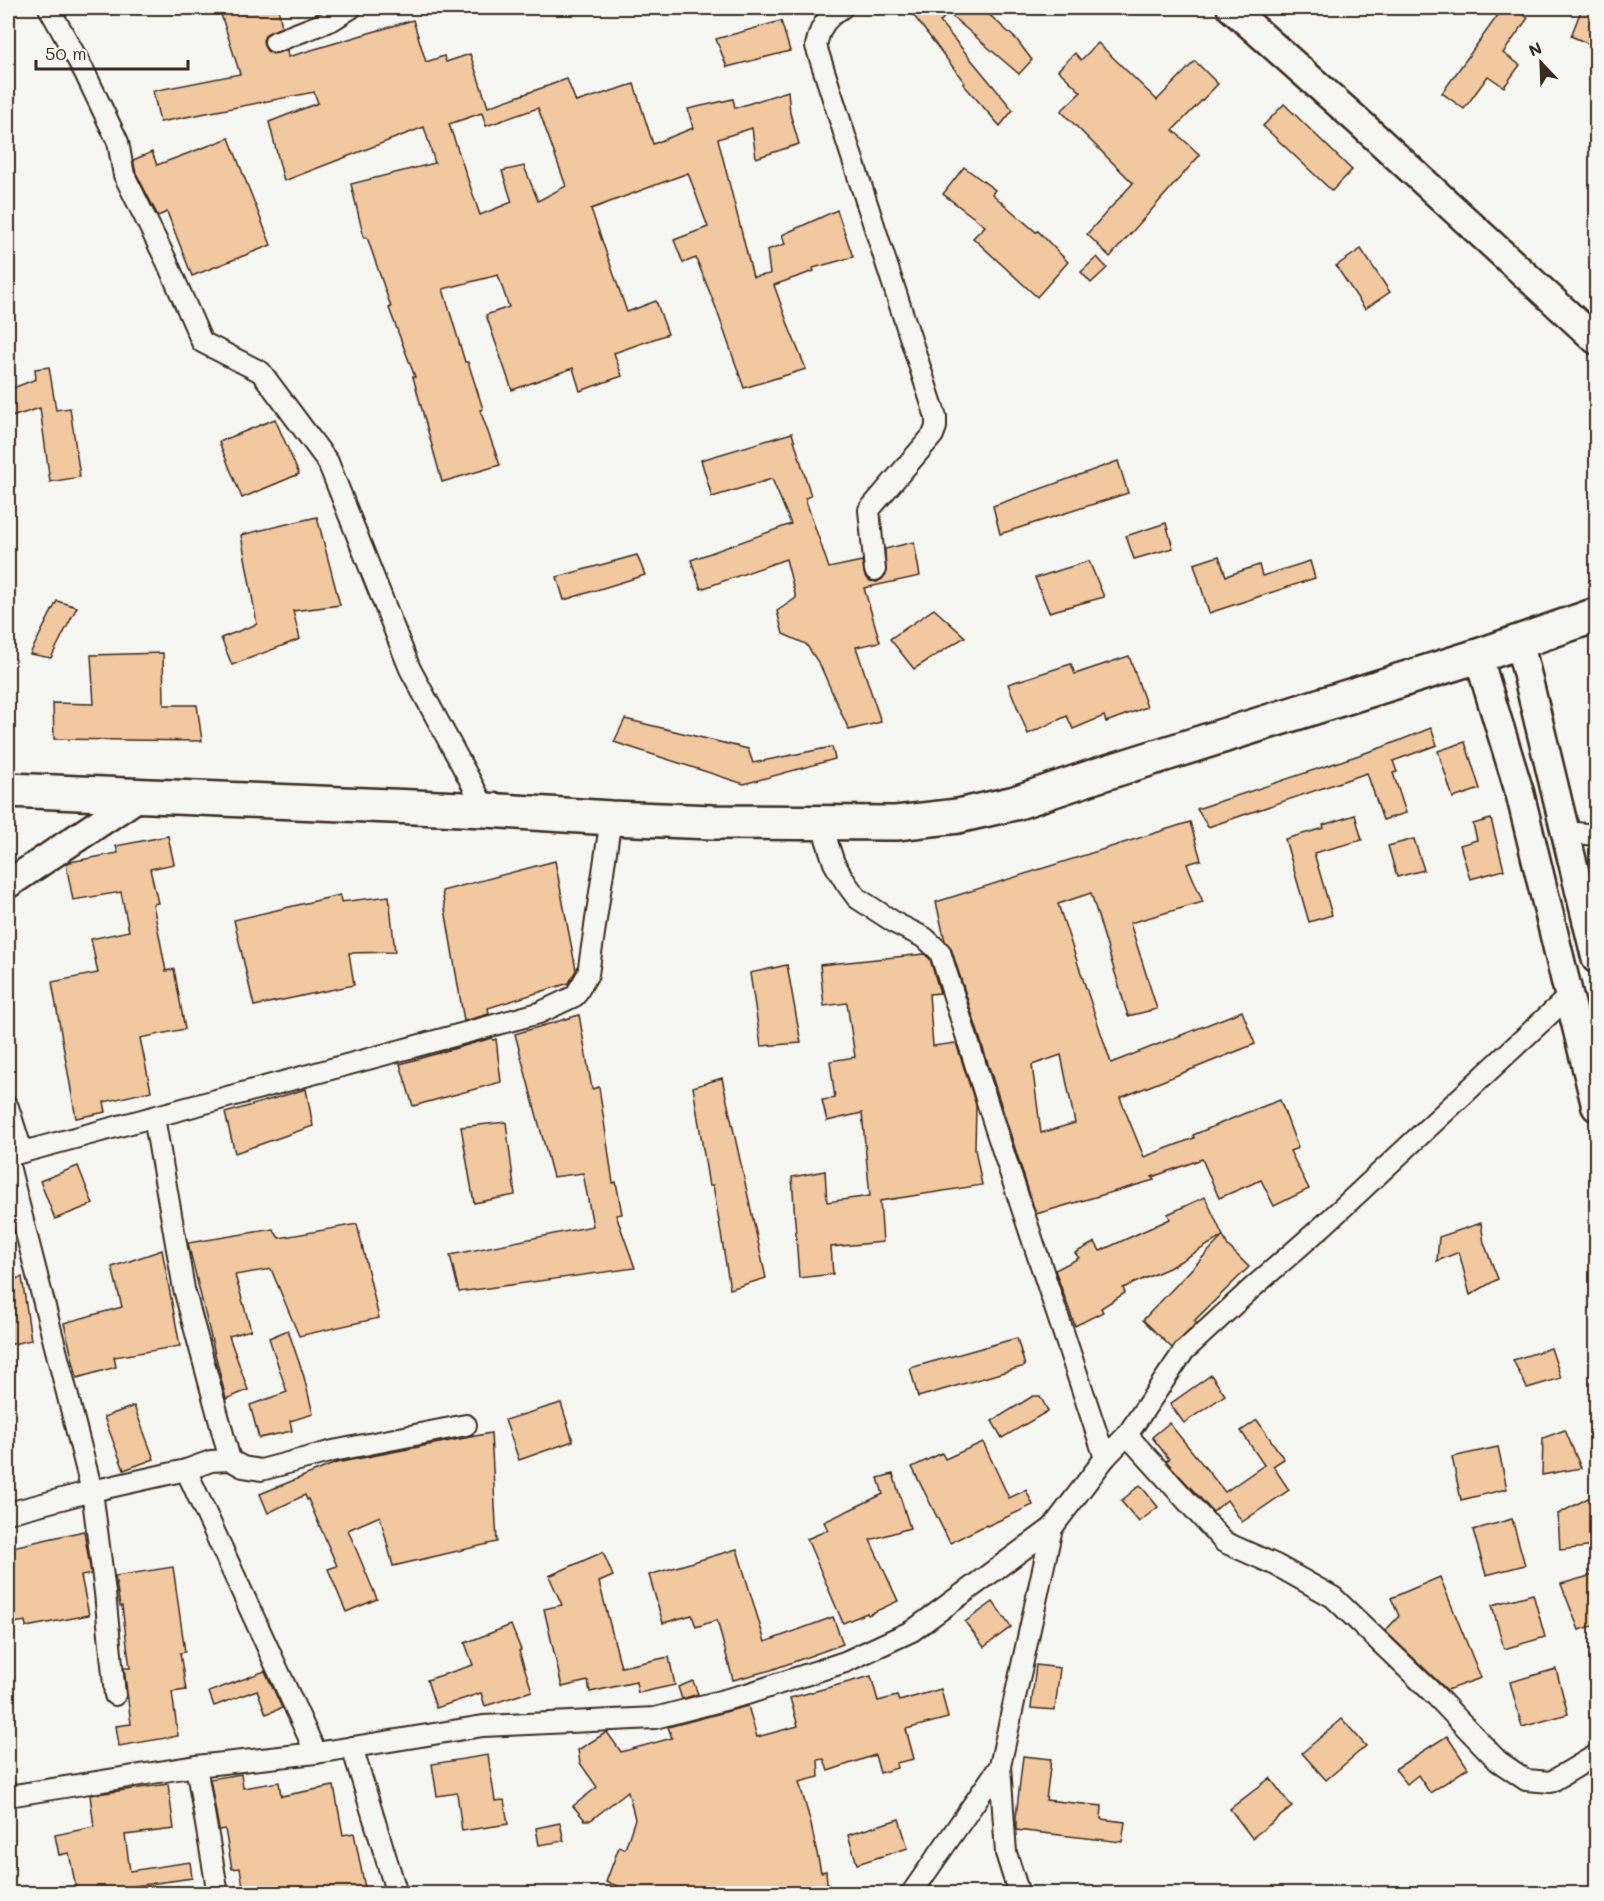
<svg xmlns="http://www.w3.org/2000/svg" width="1604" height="1901" font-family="Mali,sans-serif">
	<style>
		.building { fill: #f2c8a1; stroke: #3b2a1e; stroke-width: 1.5; fill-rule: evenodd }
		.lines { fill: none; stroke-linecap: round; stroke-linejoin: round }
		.street-casing { stroke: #3b2a1e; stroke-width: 24 }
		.secondary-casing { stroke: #3b2a1e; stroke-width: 32 }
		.highway-casing { stroke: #3b2a1e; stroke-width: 38 }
		.street { stroke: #f6f6f2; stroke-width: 20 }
		.secondary { stroke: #f6f6f2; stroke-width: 27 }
		.highway { stroke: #f6f6f2; stroke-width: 33 }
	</style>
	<rect width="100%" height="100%" fill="#f6f6f2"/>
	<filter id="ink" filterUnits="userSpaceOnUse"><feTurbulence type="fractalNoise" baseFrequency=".0167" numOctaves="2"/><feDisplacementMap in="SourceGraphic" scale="12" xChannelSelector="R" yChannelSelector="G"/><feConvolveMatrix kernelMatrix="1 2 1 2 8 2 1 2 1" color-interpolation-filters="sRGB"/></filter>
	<g filter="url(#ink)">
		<g class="building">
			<path d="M219 8H278L282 27 266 34 263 40 264 46 267 51 273 54 287 50 288 57 413 20 426 62 444 56 446 62 470 54 488 107 567 79 576 102 634 84 653 144 693 128 688 109 733 99 735 108 788 91 790 113 799 144 756 158 752 128 718 139 753 277 770 274 767 250 785 244 782 235 837 210 853 257 813 268 814 271 774 285 790 330 806 369 744 388 716 308 696 258 683 263 674 240 708 227 688 173 591 209 627 312 656 301 668 334 614 353 622 376 580 391 573 368 512 390 486 315 509 307 498 275 443 289 465 362H468L483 409 480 410 500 465 442 482 413 377H415L389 308 391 307 367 237 364 238 351 184 435 163 424 127 284 181 269 122 318 103 314 92 160 122 153 91 240 74ZM538 108 566 186 538 201 524 166 502 171 512 202 480 215 449 124 482 113 486 126Z"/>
			<path d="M908 8H982L1017 40 1032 60 1019 74 948 13 940 22 1013 110 1000 126 963 84 965 83Z"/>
			<path d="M1503 8H1514L1528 18 1503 53 1520 65 1504 87 1488 76 1464 109 1442 93Z"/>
			<path d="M1582 8 1596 12V47L1571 36Z"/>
			<path d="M781 21 790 51 727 67 716 39Z"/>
			<path d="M1098 43 1157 100 1195 61 1218 84 1173 130 1200 155 1110 257 1087 234 1133 183 1061 111 1081 92 1058 70 1075 53 1081 60Z"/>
			<path d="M1284 104 1352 170 1332 191 1263 126Z"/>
			<path d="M229 138 271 245 192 276 167 212 158 216 136 173 133 160 152 152 157 165Z"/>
			<path d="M964 167 995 190 992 194 1036 232 1038 231 1068 262 1037 297 973 238 985 226 943 194Z"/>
			<path d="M1361 249 1390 292 1365 309 1336 266Z"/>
			<path d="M1097 257 1107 268 1091 283 1081 272Z"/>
			<path d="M49 367 56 410 70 408 80 477 50 482 40 408 8 418V390L36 379 35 369Z"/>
			<path d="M275 419 299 474 242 498 219 442Z"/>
			<path d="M792 433 811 496 805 498 829 568 862 561 865 576 870 581 877 582 882 579 886 574 885 549 914 542 920 576 864 588 880 642 856 647 881 722 849 730 820 665 806 644 783 634 777 611 796 598 786 559 701 589 691 560 791 524 772 479 712 497 701 460Z"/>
			<path d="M1118 461 1128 493 1000 534 993 506Z"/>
			<path d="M317 517 340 605 293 611 300 639 232 665 221 638 257 624 241 535Z"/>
			<path d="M1166 523 1173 548 1134 559 1126 536Z"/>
			<path d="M637 555 645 575 564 600 557 577Z"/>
			<path d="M1219 556 1226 576 1259 565 1262 576 1310 561 1315 578 1209 613 1194 564Z"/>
			<path d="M1089 561 1104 597 1049 612 1035 578Z"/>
			<path d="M57 601 77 607 51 658 30 654Z"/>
			<path d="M934 609 965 637 914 669 890 639Z"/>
			<path d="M163 653 164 705H197L202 741 54 739 53 703 94 704 91 655Z"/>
			<path d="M1129 656 1147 707 1106 722 1104 716 1073 729 1067 716 1028 734 1008 684 1071 664 1075 674Z"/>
			<path d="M625 719 748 749 753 763 832 747 835 759 744 784 614 742Z"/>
			<path d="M1431 728 1437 745 1393 761 1397 772 1393 773 1406 813 1383 820 1367 773 1208 827 1197 809 1383 747Z"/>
			<path d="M1465 742 1480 789 1453 798 1438 751Z"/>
			<path d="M1355 815 1362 840 1314 853 1332 915 1309 922 1285 839 1324 828 1323 825Z"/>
			<path d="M1491 819 1504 870 1470 879 1460 845 1477 840 1473 824Z"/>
			<path d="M1190 822 1201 860 1187 864 1203 902 1130 923 1157 1009 1128 1016 1091 893 1058 904 1111 1063 1242 1011 1255 1044 1120 1098 1144 1157 1194 1138 1193 1135 1243 1114 1280 1100 1298 1148 1290 1151 1309 1189 1274 1206 1261 1180 1219 1198 1202 1159 1152 1177 1154 1180 1036 1214 951 948 945 941 936 902ZM1061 1055 1075 1123 1041 1133 1032 1065Z"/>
			<path d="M168 836 174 864 150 869 158 903 153 904 166 971 174 969 185 1029 140 1038 151 1091 104 1102 106 1112 76 1118 52 982 98 973 91 939 129 931 121 892 73 900 66 864 70 862 118 853 116 846Z"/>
			<path d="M1414 839 1424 870 1397 877 1388 846Z"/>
			<path d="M555 861 576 970 569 983 488 1008 489 1014 464 1021 442 891Z"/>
			<path d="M340 895 341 902 389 896 395 952 349 953 354 985 254 1006 234 920Z"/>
			<path d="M924 954 930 959 940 993 929 994 933 1046 956 1043 976 1105 975 1149 982 1185 880 1201 883 1242 831 1247 833 1274 799 1278 792 1177 825 1171 827 1202 870 1196 862 1113 827 1121 822 1100 835 1098 830 1061 855 1057 847 1003 824 1006 820 965Z"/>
			<path d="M787 965 801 1043 761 1046 750 973Z"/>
			<path d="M579 1015 592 1089 599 1087 613 1183 616 1182 622 1214 616 1215 635 1268 459 1292 450 1255 593 1226 583 1173 553 1177 515 1034Z"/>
			<path d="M492 1038 493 1040 496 1039 501 1082 413 1106 400 1064Z"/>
			<path d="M722 1078 766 1278 730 1289 713 1185 709 1186 693 1087Z"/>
			<path d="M306 1089 313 1126 235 1153 225 1113Z"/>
			<path d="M506 1122 515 1195 474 1203 461 1127Z"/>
			<path d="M78 1166 93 1204 55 1219 40 1181Z"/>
			<path d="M1205 1197 1223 1236 1169 1268 1123 1288 1125 1293 1101 1308 1103 1312 1075 1326 1055 1270 1079 1258 1075 1253 1095 1242 1100 1251 1170 1219 1168 1214Z"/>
			<path d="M1481 1223 1484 1243 1498 1279 1470 1295 1459 1252 1437 1261 1439 1237Z"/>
			<path d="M357 1224 379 1318 299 1336 271 1269 235 1275 251 1330 229 1336 248 1390 226 1399 188 1243 273 1229 279 1238Z"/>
			<path d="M1223 1236 1228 1246 1249 1267 1194 1321 1197 1323 1172 1348 1143 1320Z"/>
			<path d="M162 1250 180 1346 114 1357 116 1367 77 1378 64 1323 122 1307 112 1267Z"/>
			<path d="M22 1277 31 1340 8 1345V1281Z"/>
			<path d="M288 1330 304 1377 313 1414 290 1421 292 1431 259 1438 250 1405 287 1392 269 1338Z"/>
			<path d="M1017 1338 1025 1366 918 1397 910 1368Z"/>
			<path d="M1551 1348 1561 1378 1527 1388 1513 1360Z"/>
			<path d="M1211 1375 1225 1395 1184 1423 1170 1404Z"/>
			<path d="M1033 1396H1040L1048 1411 1002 1438 992 1421Z"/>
			<path d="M561 1403 573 1441 519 1460 505 1420Z"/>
			<path d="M134 1406 154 1459 124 1470 104 1417Z"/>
			<path d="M1257 1420 1284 1459 1273 1466 1289 1490 1242 1522 1227 1500 1213 1512 1166 1461 1169 1459 1152 1437 1169 1423 1225 1492 1264 1465 1241 1431Z"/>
			<path d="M1565 1430 1581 1468 1542 1475 1543 1438Z"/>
			<path d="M491 1433 497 1542 393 1566 380 1516 348 1530 377 1599 346 1612 328 1569 337 1566 308 1499 307 1500 305 1495 268 1513 260 1494 336 1463Z"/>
			<path d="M983 1442 1009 1498 1026 1490 1033 1505 987 1526 986 1525 950 1543 912 1467 942 1453 945 1459Z"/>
			<path d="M1498 1447 1507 1489 1461 1500 1452 1457Z"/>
			<path d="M893 1474 910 1528 870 1540 898 1601 868 1615 867 1613 843 1623 807 1539 828 1530 824 1522 883 1494 878 1478Z"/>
			<path d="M1140 1485 1158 1507 1139 1522 1121 1501Z"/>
			<path d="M1590 1497 1596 1513V1546L1560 1550 1558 1514Z"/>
			<path d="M1512 1519 1525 1565 1486 1575 1473 1530Z"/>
			<path d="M84 1531 91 1574 81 1576 89 1615 26 1627 25 1621 8 1624V1548Z"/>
			<path d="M737 1549 765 1642 833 1617 843 1644 771 1670 733 1680 717 1620 696 1627 692 1615 663 1623 649 1575Z"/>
			<path d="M603 1552 613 1576 599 1582 621 1667 669 1657 675 1685 638 1693 636 1682 590 1692 588 1681 562 1687 544 1609 562 1605 549 1576Z"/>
			<path d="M173 1567 185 1652 180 1653 186 1690 172 1692 178 1736 119 1746 116 1726 131 1724 124 1668H130L122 1606H120L115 1576Z"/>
			<path d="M1596 1574V1625L1579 1630 1561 1584Z"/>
			<path d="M1440 1577 1481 1678 1447 1690 1385 1631 1399 1616 1391 1598Z"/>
			<path d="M1533 1594 1545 1637 1504 1649 1492 1605Z"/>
			<path d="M993 1602 1011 1627 984 1647 965 1622Z"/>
			<path d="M511 1625 521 1650 519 1651 532 1691 485 1706 481 1693 436 1708 427 1680 473 1665 465 1643Z"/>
			<path d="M1036 1665 1060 1668 1055 1710 1031 1708Z"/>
			<path d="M1556 1669 1568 1714 1522 1727 1510 1682Z"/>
			<path d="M265 1671 282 1708 266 1714 257 1690 214 1706 209 1692Z"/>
			<path d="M871 1676 878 1701 897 1696 899 1701 941 1689 948 1718 906 1729 914 1759 896 1763 897 1768 880 1773 875 1755 828 1771 824 1759 818 1760 819 1777 799 1782 810 1820 821 1872 826 1871 828 1893H639L606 1882 619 1847 625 1849 635 1819 628 1791 591 1820H585L573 1806 597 1787 580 1763 578 1750 607 1732 621 1752 672 1738 668 1727 748 1706 757 1737 798 1726 790 1698Z"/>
			<path d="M693 1681 698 1694 682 1699 678 1687Z"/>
			<path d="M1342 1719 1366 1746 1326 1780 1302 1753Z"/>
			<path d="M1447 1736 1468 1768 1430 1793 1418 1775 1407 1784 1395 1769Z"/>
			<path d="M488 1755 495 1801 504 1800 508 1824 462 1831 457 1793 437 1796 432 1764Z"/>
			<path d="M1023 1756 1051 1759 1046 1800 1102 1806 1101 1819 1125 1822 1122 1842 1016 1830V1817Z"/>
			<path d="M241 1774 243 1788 279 1782 281 1796 334 1786 343 1835 354 1833 366 1893H244L240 1868 232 1869 225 1829 219 1830 210 1779Z"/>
			<path d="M1270 1778 1292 1807 1252 1838 1230 1809Z"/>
			<path d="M168 1784 174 1829 125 1835 130 1871 190 1862 192 1878 98 1891 99 1893H77L69 1853 59 1855 55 1835 94 1827 90 1795Z"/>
			<path d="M899 1819 908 1848 857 1864 848 1835Z"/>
			<path d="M560 1823 564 1841 539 1845 536 1828Z"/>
		</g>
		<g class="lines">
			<defs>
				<g id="street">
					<path d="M49 8 85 73 118 142 124 175 166 260 202 342 261 372 328 462 410 669 486 810"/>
					<path d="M842 8C825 19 820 27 816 46L936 417V427L933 435 869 510 875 570"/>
					<path d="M275 42 332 20 351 8"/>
					<path d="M821 823 834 863 846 883 857 898 897 924 925 938 940 952 995 1127 1105 1458"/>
					<path d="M1566 832 1596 835"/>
					<path d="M8 1107 22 1151"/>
					<path d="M154 1117 184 1289 230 1460"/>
					<path d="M8 1156 539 1013 575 996 588 974 611 818"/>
					<path d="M8 1162 92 1491 105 1593 115 1695"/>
					<path d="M1127 1435 1224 1542 1276 1565 1333 1597 1436 1696 1498 1761 1526 1780 1551 1782 1596 1755"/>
					<path d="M186 1470 316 1753"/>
					<path d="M8 1513 92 1491 186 1470 211 1461 230 1460 243 1467 261 1470 333 1451 466 1425"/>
					<path d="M352 1747 397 1894"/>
					<path d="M196 1766 218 1894"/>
					<path d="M8 1796 196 1766 316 1753 483 1726 655 1718 747 1694 845 1662 912 1631 1052 1528 1105 1458 1127 1435 1184 1351 1251 1289 1324 1225 1570 995"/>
					<path d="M911 1894 1000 1766"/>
					<path d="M1019 1894 1006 1853 1000 1766 1052 1528"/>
				</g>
				<g id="secondary">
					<path d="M1231 8 1358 121 1596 340"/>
					<path d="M1519 641 1596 959"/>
					<path d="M1478 656 1520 794 1596 1107"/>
					<path d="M8 884 141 795"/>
				</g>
				<path id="highway" d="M8 790 486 810 611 818 712 822 896 823 958 816 1015 803 1098 775 1478 656 1596 615"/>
			</defs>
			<use href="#street" class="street-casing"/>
			<use href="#secondary" class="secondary-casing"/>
			<use href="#highway" class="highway-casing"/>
			<use href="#street" class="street"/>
			<use href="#secondary" class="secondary"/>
			<use href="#highway" class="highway"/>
		</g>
	</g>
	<rect width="1604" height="1901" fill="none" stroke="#f6f6f2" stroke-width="30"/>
	<rect x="15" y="15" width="1574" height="1871" fill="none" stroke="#3b2a1e" stroke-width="2" filter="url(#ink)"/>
	<g transform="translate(1541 63) rotate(337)" stroke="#f6f6f2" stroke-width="4.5" paint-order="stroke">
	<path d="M0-4.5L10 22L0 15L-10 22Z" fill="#3b2a1e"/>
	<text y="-9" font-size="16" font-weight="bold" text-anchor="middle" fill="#3b2a1e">N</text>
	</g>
	<path d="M36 60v9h152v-9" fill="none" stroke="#3b2a1e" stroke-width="3"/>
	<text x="45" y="60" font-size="18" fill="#3b2a1e" stroke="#f6f6f2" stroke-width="4.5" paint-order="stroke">50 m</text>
</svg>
